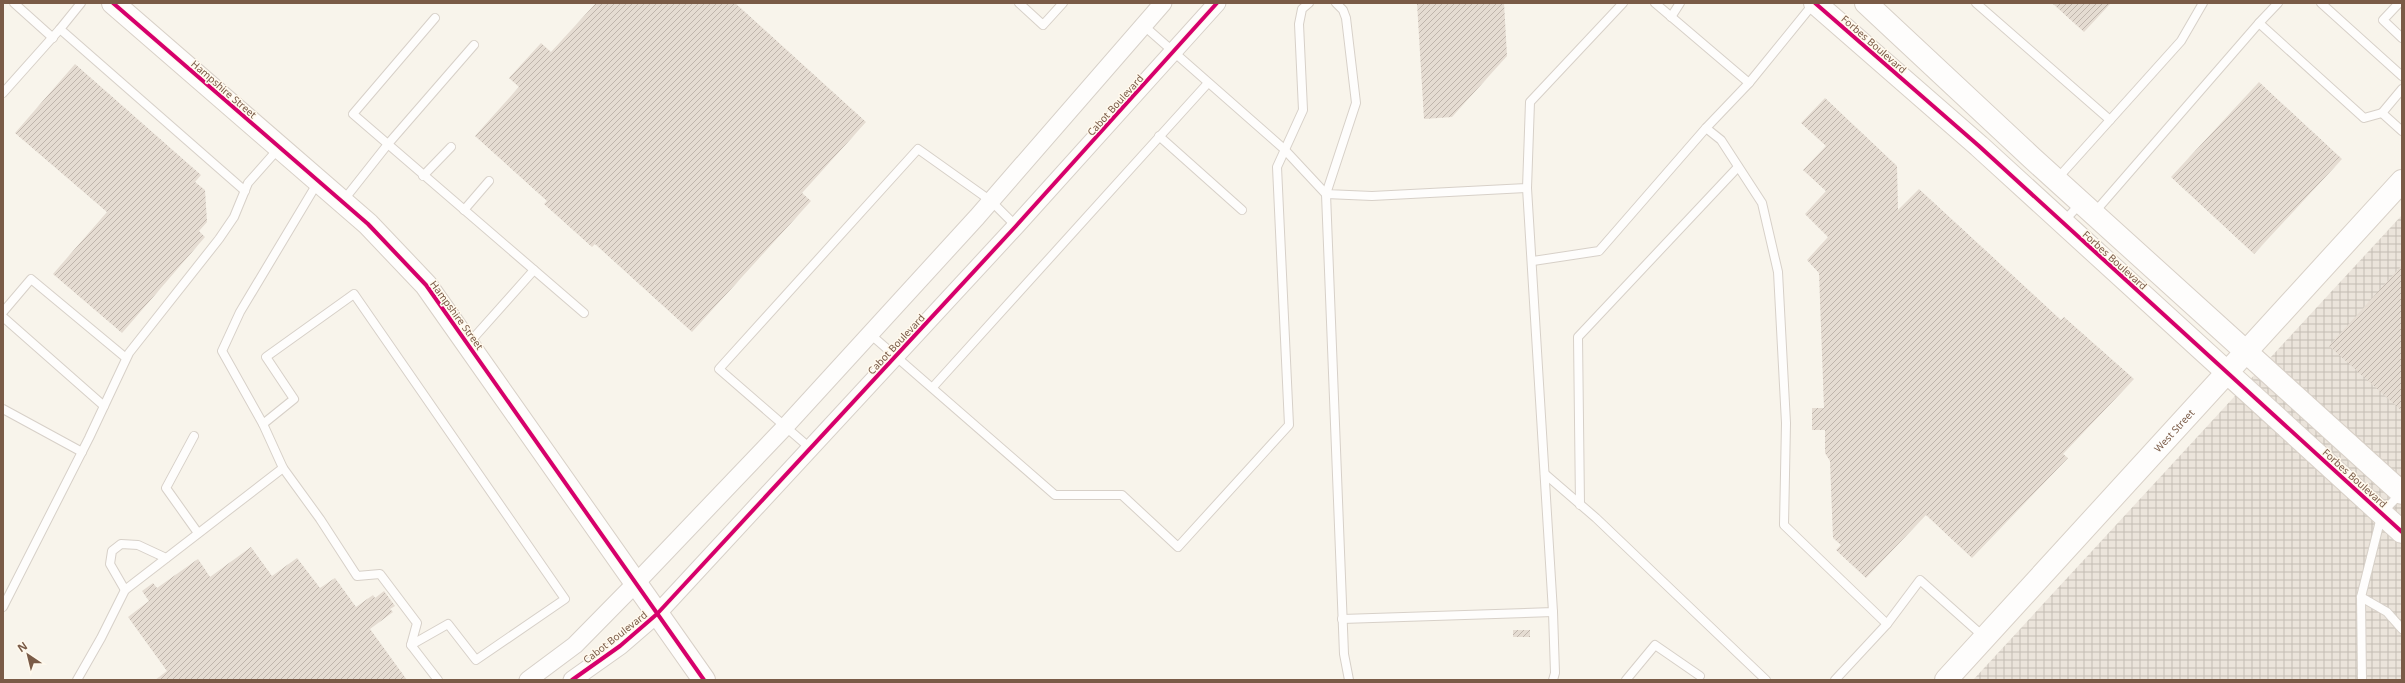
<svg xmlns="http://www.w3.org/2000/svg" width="2405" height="683" font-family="'Noto Sans',sans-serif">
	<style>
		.industrial { fill: url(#industrial-grid) }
		.building { fill: url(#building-hatch) }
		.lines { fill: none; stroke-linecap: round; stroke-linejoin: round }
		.lane-casing { stroke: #d7d0c8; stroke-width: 10 }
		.street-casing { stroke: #d7d0c8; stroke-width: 19 }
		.secondary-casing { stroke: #d8d0c7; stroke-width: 24 }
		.lane { stroke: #fefdfc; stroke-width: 8 }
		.street { stroke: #fefdfc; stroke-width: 17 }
		.secondary { stroke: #fefdfc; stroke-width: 22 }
		.cycleway-casing { stroke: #fff9ed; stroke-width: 6 }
		.cycleway { stroke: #d6006c; stroke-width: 4 }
		.labels { text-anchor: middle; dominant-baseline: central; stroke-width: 3; stroke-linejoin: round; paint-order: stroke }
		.street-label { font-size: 10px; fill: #7a5b47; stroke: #fff9ed }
	</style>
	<defs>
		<pattern id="industrial-grid" width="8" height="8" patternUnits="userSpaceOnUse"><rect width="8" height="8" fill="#ebe4db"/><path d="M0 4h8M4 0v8" fill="none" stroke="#c3bcb3"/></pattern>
		<pattern id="building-hatch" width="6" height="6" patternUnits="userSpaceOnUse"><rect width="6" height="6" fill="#e5dcd2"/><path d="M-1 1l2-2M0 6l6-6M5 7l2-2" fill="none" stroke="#bfb5ac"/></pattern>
	</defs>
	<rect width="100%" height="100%" fill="#f8f4eb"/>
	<path class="industrial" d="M2402 215V680H1973Z"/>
	<g class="building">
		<path d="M596 3H735L866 122 802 193 811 201 692 332 595 244 592 247 544 204 547 201 475 136 519 87 509 78 541 43 551 52Z"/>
		<path d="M1417 3H1504L1507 56 1452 117 1424 119Z"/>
		<path d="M2052 3H2111L2084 32Z"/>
		<path d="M75 64 201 175 195 182 205 190 207 222 199 231 205 237 122 333 53 274 107 212 15 133Z"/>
		<path d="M2259 82 2342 159 2254 254 2171 177Z"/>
		<path d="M1825 98 1897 166 1898 210 1919 189 2061 320 2064 317 2134 379 2063 454 2068 458 1972 558 1926 515 1866 578 1836 550 1841 545 1833 538 1830 461 1825 453V430H1812V408H1824L1819 273 1807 260 1828 237 1805 214 1826 191 1803 170 1826 146 1801 123Z"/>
		<path d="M2402 265V411L2329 346Z"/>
		<path d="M251 547 272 576 297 558 320 588 335 578 356 607 373 595 375 598 384 591 395 606 390 609 393 612 370 629 407 680H155L167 671 128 617 149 601 142 591 153 583 157 588 198 559 210 577Z"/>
		<rect x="1513" y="630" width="17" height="7"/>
	</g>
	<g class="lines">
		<defs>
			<g id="lane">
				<path d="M14 3 53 38"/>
				<path d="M81 3 60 29 245 191"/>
				<path d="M1019 3 1043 25 1063 3"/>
				<path d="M1336 3 1343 10 1346 18 1356 103 1326 194 1372 196 1527 188 1530 102 1623 3"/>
				<path d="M1655 3 1749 83 1814 3"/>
				<path d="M1976 3 2110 120"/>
				<path d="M2321 3 2402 76"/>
				<path d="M2399 3 2383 20 2402 38"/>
				<path d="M1671 17 1680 3"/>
				<path d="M435 18 353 114 584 313"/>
				<path d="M2259 23 2278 3"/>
				<path d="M1143 25 1284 149 1326 194 1344 654 1349 680"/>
				<path d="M3 93 60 29"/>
				<path d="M2382 113 2402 89"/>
				<path d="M1706 128 1721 140 1762 203 1778 272 1786 423 1784 525 1887 624 1835 680"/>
				<path d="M1159 136 1242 210"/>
				<path d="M423 176 451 147"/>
				<path d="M2057 179 2181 41 2203 3"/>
				<path d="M318 182 240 312 222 351 263 424 283 468 320 519 357 576 380 574 417 623 411 645 438 680"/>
				<path d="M343 201 388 144 474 45"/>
				<path d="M464 210 489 181"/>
				<path d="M2094 213 2259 23 2364 118 2382 113 2402 131"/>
				<path d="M2063 222 2081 203"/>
				<path d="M1533 261 1599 251 1706 128 1749 83"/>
				<path d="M3 312 31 279 126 358"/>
				<path d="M3 317 104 406"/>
				<path d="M870 334 1055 495H1122L1178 547 1289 425 1277 167 1303 110 1299 24 1302 9 1309 3"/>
				<path d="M469 343 534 270"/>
				<path d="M933 387 1208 83"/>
				<path d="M3 409 82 452"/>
				<path d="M263 424 294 399 266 357 354 294 565 599 476 660 448 624 411 645"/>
				<path d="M194 436 166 488 198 533"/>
				<path d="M810 448 719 369 918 149 991 201 1016 226"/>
				<path d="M1545 474 1596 518 1766 680"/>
				<path d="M1580 505 1578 337 1738 167"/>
				<path d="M125 590 110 564 112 551 121 544 138 545 166 558"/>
				<path d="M2361 597 2387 612 2402 629"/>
				<path d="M3 607 89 438 129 353 219 239 234 217 248 183 279 148"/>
				<path d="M1342 619 1553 612 1527 188"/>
				<path d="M1887 624 1920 580 1984 637"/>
				<path d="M77 680 101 638 125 590 283 468"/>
				<path d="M1553 680 1555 673 1553 612"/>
				<path d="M1626 680 1655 645 1700 676"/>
				<path d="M2362 680 2361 597 2382 513 2401 493"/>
			</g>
			<g id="street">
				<path d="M528 680 575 645 636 583 784 428 977 217 1163 3"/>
				<path d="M572 680 620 646 657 614 1016 226 1217 3"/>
			</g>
			<g id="secondary">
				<path d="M113 3 368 224 426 285 704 680"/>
				<path d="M1815 3 1979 146 2402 532"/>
				<path d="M1866 3 2032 158 2402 493"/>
				<path id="s1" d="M1946 680 2402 181"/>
			</g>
		</defs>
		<use href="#lane" class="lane-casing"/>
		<use href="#street" class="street-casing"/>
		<use href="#secondary" class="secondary-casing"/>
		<use href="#lane" class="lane"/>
		<use href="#street" class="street"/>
		<use href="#secondary" class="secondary"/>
		<defs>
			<g id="cycleway">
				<path d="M113 3 368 224 426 285 704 680"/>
				<path d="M1815 3 1979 146 2402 532"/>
				<path d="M572 680 620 646 657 614 1016 226 1217 3"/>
			</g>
		</defs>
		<use href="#cycleway" class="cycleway-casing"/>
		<use href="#cycleway" class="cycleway"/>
	</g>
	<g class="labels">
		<g class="street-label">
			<text transform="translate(1874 44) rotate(41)">Forbes Boulevard</text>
			<text transform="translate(224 89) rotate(41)">Hampshire Street</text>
			<text transform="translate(1115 105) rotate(-48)">Cabot Boulevard</text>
			<text transform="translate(2115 260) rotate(42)">Forbes Boulevard</text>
			<text transform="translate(457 315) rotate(54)">Hampshire Street</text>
			<text transform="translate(896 344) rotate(-47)">Cabot Boulevard</text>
			<text stroke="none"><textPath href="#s1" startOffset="338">West Street</textPath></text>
			<text transform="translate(2355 478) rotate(42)">Forbes Boulevard</text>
			<text transform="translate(615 637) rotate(-38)">Cabot Boulevard</text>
		</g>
	</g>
	<rect width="2405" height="683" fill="none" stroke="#7a5b47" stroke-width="8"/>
	<g transform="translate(28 655) rotate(325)" stroke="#fff9ed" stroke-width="3" paint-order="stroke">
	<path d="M0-3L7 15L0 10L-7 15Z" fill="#7a5b47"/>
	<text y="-6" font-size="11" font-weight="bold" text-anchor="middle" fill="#7a5b47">N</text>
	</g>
</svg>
